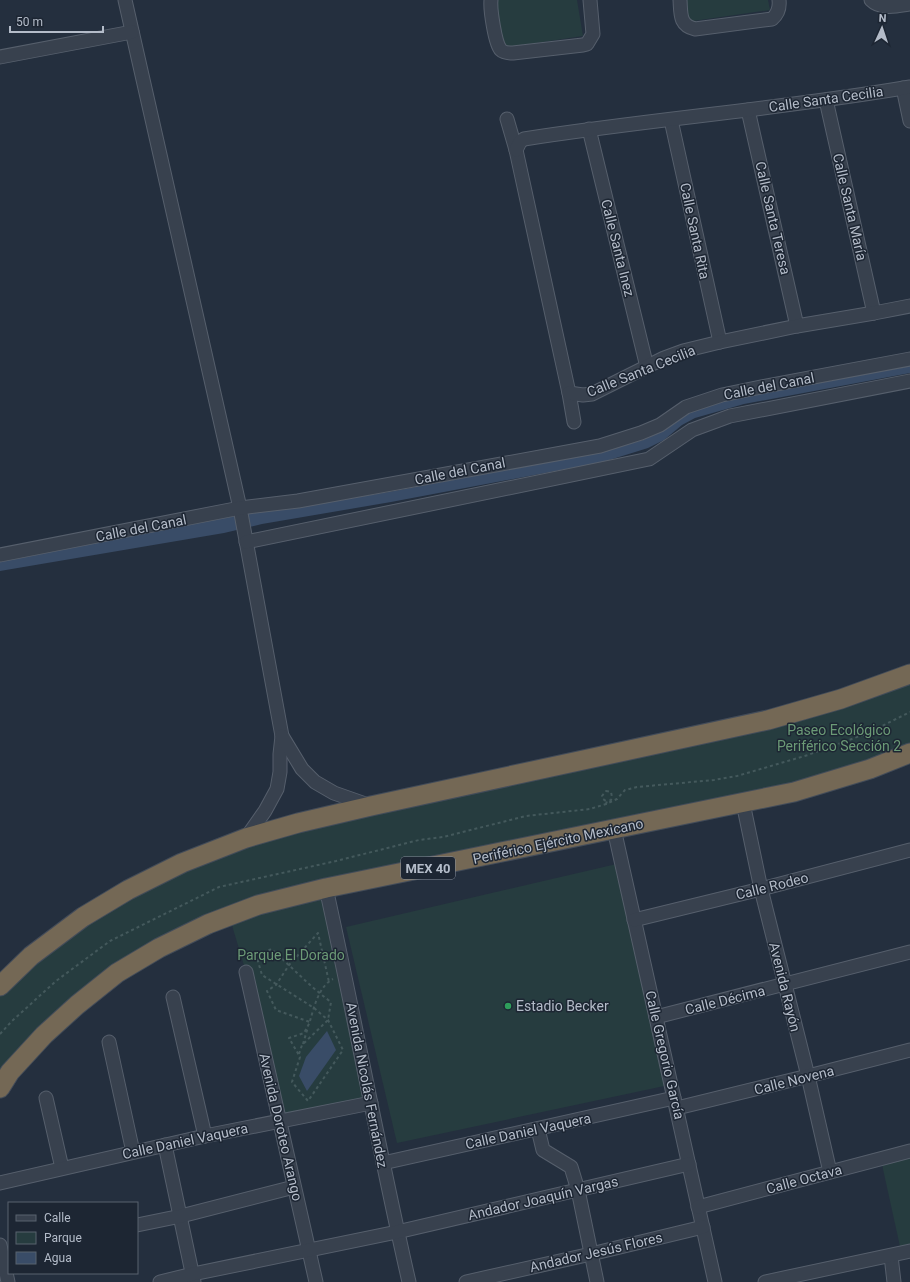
<svg xmlns="http://www.w3.org/2000/svg" width="910" height="1282" font-family="Roboto,sans-serif">
	<style>
		.green { fill: #263c3f }
		.water { fill: #394c67 }
		.lines { fill: none; stroke-linecap: round; stroke-linejoin: round }
		.minor-casing { stroke: #565f6c; stroke-width: 15 }
		.highway-casing { stroke: #434c59; stroke-width: 21 }
		.path { stroke: #44595c; stroke-width: 2; stroke-dasharray: 3 3; stroke-linecap: butt }
		.minor { stroke: #38414e; stroke-width: 13 }
		.highway { stroke: #746855; stroke-width: 19 }
		.leisure-dot { fill: #2e9e5b; stroke: #1d2633; stroke-width: 1.5 }
		.labels { text-anchor: middle; dominant-baseline: central; stroke-width: 3; stroke-linejoin: round; paint-order: stroke }
		.shield { fill: #1d2633; stroke: #878f9c; stroke-width: 1 }
		.shield-label { font-size: 13px; font-weight: bold; fill: #b4bcc9 }
		.street-label { font-size: 14px; fill: #b4bcc9; stroke: #1d2633 }
		.park-label { font-size: 14px; fill: #6b9a76; stroke: #1d2633 }
		.poi-label { font-size: 14px; fill: #b4bcc9; stroke: #1d2633; text-anchor: start }
	</style>
	<rect width="100%" height="100%" fill="#242f3e"/>
	<g class="green">
		<path d="M499 0H577L583 36 503 48 495 1Z"/>
		<path d="M683 0H768L770 10 686 22Z"/>
		<path d="M910 677V750L850 773 261 902 113 974 0 1082V989L78 924 246 838Z"/>
		<path d="M621 863 669 1085 397 1143 346 927Z"/>
		<path d="M327 894 370 1103 279 1121 246 972 231 922Z"/>
		<path d="M910 1152V1249L901 1251 881 1160Z"/>
	</g>
	<g class="water">
		<path d="M910 363V373L744 404 695 418 682 425 664 440 648 448 603 462 391 502 262 524 224 533 0 571V560L223 518 389 492 602 452 643 440 654 435 677 418 692 408 744 394Z"/>
		<path d="M327 1031 336 1050 307 1091 299 1076 306 1057Z"/>
	</g>
	<g class="lines">
		<defs>
			<g id="minor">
				<path d="M125 0 240 508 282 736 280 754V772L277 789 265 811 246 838"/>
				<path d="M491 0C490 9 495 44 501 50 504 53 509 53 513 53L583 45 587 44 593 34 590 0"/>
				<path d="M680 0C681 14 679 25 695 29L772 19C778 14 780 8 779 0"/>
				<path d="M871 0C881 10 897 6 910 4"/>
				<path d="M0 57 132 32"/>
				<path d="M903 88 910 121"/>
				<path d="M826 100 874 313"/>
				<path d="M748 110 797 326"/>
				<path d="M507 119 516 150 569 393 574 422"/>
				<path d="M671 120 720 342"/>
				<path d="M589 129 647 367"/>
				<path d="M516 150 520 142 524 139C652 119 782 109 910 87"/>
				<path d="M569 393 583 395 592 394 664 358 683 351 720 342 797 326 874 313 910 306"/>
				<path d="M246 542 649 459 692 430 730 416 910 381"/>
				<path d="M0 555 240 508 298 501 600 446 641 433 660 425 686 407 722 395 766 386 910 359"/>
				<path d="M282 736 302 769 315 782 334 793 371 806"/>
				<path d="M743 803 761 889 808 1076 830 1172"/>
				<path d="M614 829 715 1282"/>
				<path d="M326 888C355 1019 379 1151 409 1282"/>
				<path d="M634 920 761 889 910 850"/>
				<path d="M246 972 316 1282"/>
				<path d="M173 997 205 1136"/>
				<path d="M656 1017 910 952"/>
				<path d="M109 1042 133 1152"/>
				<path d="M46 1098 62 1168"/>
				<path d="M677 1108 808 1076 910 1050"/>
				<path d="M538 1129 543 1150 571 1167 578 1190 597 1282"/>
				<path d="M165 1145 194 1282"/>
				<path d="M383 1163 674 1098"/>
				<path d="M0 1183 205 1136 371 1103"/>
				<path d="M698 1207 910 1151"/>
				<path d="M137 1225 181 1216 294 1187"/>
				<path d="M0 1245 8 1282"/>
				<path d="M891 1256 894 1282"/>
				<path d="M160 1282 193 1274 397 1232 689 1164"/>
				<path d="M466 1282 591 1254 703 1227"/>
				<path d="M765 1282 910 1251"/>
			</g>
			<g id="highway">
				<path d="M0 986 31 956 83 917 128 890 182 863 246 838 298 823 371 806 768 720 841 699 910 674"/>
				<path d="M0 1088 10 1072 44 1035 77 1005 117 973 159 948 208 924 258 905 326 888 794 792 870 769 910 753"/>
			</g>
		</defs>
		<use href="#minor" class="minor-casing"/>
		<use href="#highway" class="highway-casing"/>
		<g class="path">
			<path d="M606 791 611 792 612 797 611 800 607 801 606 804V801L603 799 602 796Z"/>
			<path d="M310 1021C314 1007 319 986 333 979"/>
			<path d="M0 1034 12 1021 56 981 110 941 219 887 336 861 419 840 443 837 526 816 590 809 606 804 617 799 625 790 637 787 714 780 737 776 808 755 868 733 910 712"/>
			<path d="M303 1044 308 1027"/>
			<path d="M299 1054 302 1045 328 1020 331 1002C309 986 291 966 271 949L257 958 262 975 314 1008 328 1020 343 1050 308 1101 292 1082 300 1057 289 1038 304 1033 310 1022 276 1010 267 991 276 985 289 965 318 933 329 982"/>
		</g>
		<use href="#minor" class="minor"/>
		<use href="#highway" class="highway"/>
	</g>
	<circle class="leisure-dot" cx="508" cy="1006" r="4"/>
	<g class="labels">
		<rect class="shield" x="401" y="857" width="54" height="22" rx="3"/>
		<g class="shield-label">
			<text x="428" y="868">MEX 40</text>
		</g>
		<g class="street-label">
			<text transform="translate(826 99) rotate(-8)">Calle Santa Cecilia</text>
			<text transform="translate(850 207) rotate(77)">Calle Santa María</text>
			<text transform="translate(773 218) rotate(77)">Calle Santa Teresa</text>
			<text transform="translate(695 231) rotate(78)">Calle Santa Rita</text>
			<text transform="translate(618 248) rotate(76)">Calle Santa Inez</text>
			<text transform="translate(641 371) rotate(-22)">Calle Santa Cecilia</text>
			<text transform="translate(769 386) rotate(-11)">Calle del Canal</text>
			<text transform="translate(460 471) rotate(-11)">Calle del Canal</text>
			<text transform="translate(141 528) rotate(-11)">Calle del Canal</text>
			<text transform="translate(558 841) rotate(-12)">Periférico Ejército Mexicano</text>
			<text transform="translate(772 886) rotate(-14)">Calle Rodeo</text>
			<text transform="translate(785 987) rotate(76)">Avenida Rayón</text>
			<text transform="translate(725 1000) rotate(-14)">Calle Décima</text>
			<text transform="translate(665 1055) rotate(77)">Calle Gregorio García</text>
			<text transform="translate(794 1080) rotate(-14)">Calle Novena</text>
			<text transform="translate(367 1085) rotate(79)">Avenida Nicolás Fernández</text>
			<text transform="translate(281 1127) rotate(77)">Avenida Doroteo Arango</text>
			<text transform="translate(528 1131) rotate(-12)">Calle Daniel Vaquera</text>
			<text transform="translate(185 1141) rotate(-12)">Calle Daniel Vaquera</text>
			<text transform="translate(804 1179) rotate(-15)">Calle Octava</text>
			<text transform="translate(543 1198) rotate(-13)">Andador Joaquín Vargas</text>
			<text transform="translate(596 1252) rotate(-13)">Andador Jesús Flores</text>
		</g>
		<g class="park-label">
			<text x="839" y="730">Paseo Ecológico<tspan x="839" dy="16">Periférico Sección 2</tspan></text>
			<text x="291" y="955">Parque El Dorado</text>
		</g>
		<g class="poi-label">
			<text x="516" y="1006">Estadio Becker</text>
		</g>
	</g>
	<rect x="8" y="1202" width="130" height="72" fill="#1d2633" stroke="#59626f"/>
	<rect x="16" y="1215" width="20" height="6" fill="#38414e" stroke="#59626f"/>
	<text x="44" y="1222" font-size="12" fill="#b4bcc9">Calle</text>
	<rect x="16" y="1232" width="20" height="12" fill="#263c3f" stroke="#59626f"/>
	<text x="44" y="1242" font-size="12" fill="#b4bcc9">Parque</text>
	<rect x="16" y="1252" width="20" height="12" fill="#394c67" stroke="#59626f"/>
	<text x="44" y="1262" font-size="12" fill="#b4bcc9">Agua</text>
	<g transform="translate(882 28) rotate(3)" stroke="#1d2633" stroke-width="3" paint-order="stroke">
	<path d="M0-3L7 15L0 10L-7 15Z" fill="#b4bcc9"/>
	<text y="-6" font-size="11" font-weight="bold" text-anchor="middle" fill="#b4bcc9">N</text>
	</g>
	<path d="M10 26v6h93v-6" fill="none" stroke="#b4bcc9" stroke-width="2"/>
	<text x="16" y="26" font-size="12" fill="#b4bcc9" stroke="#1d2633" stroke-width="3" paint-order="stroke">50 m</text>
</svg>
